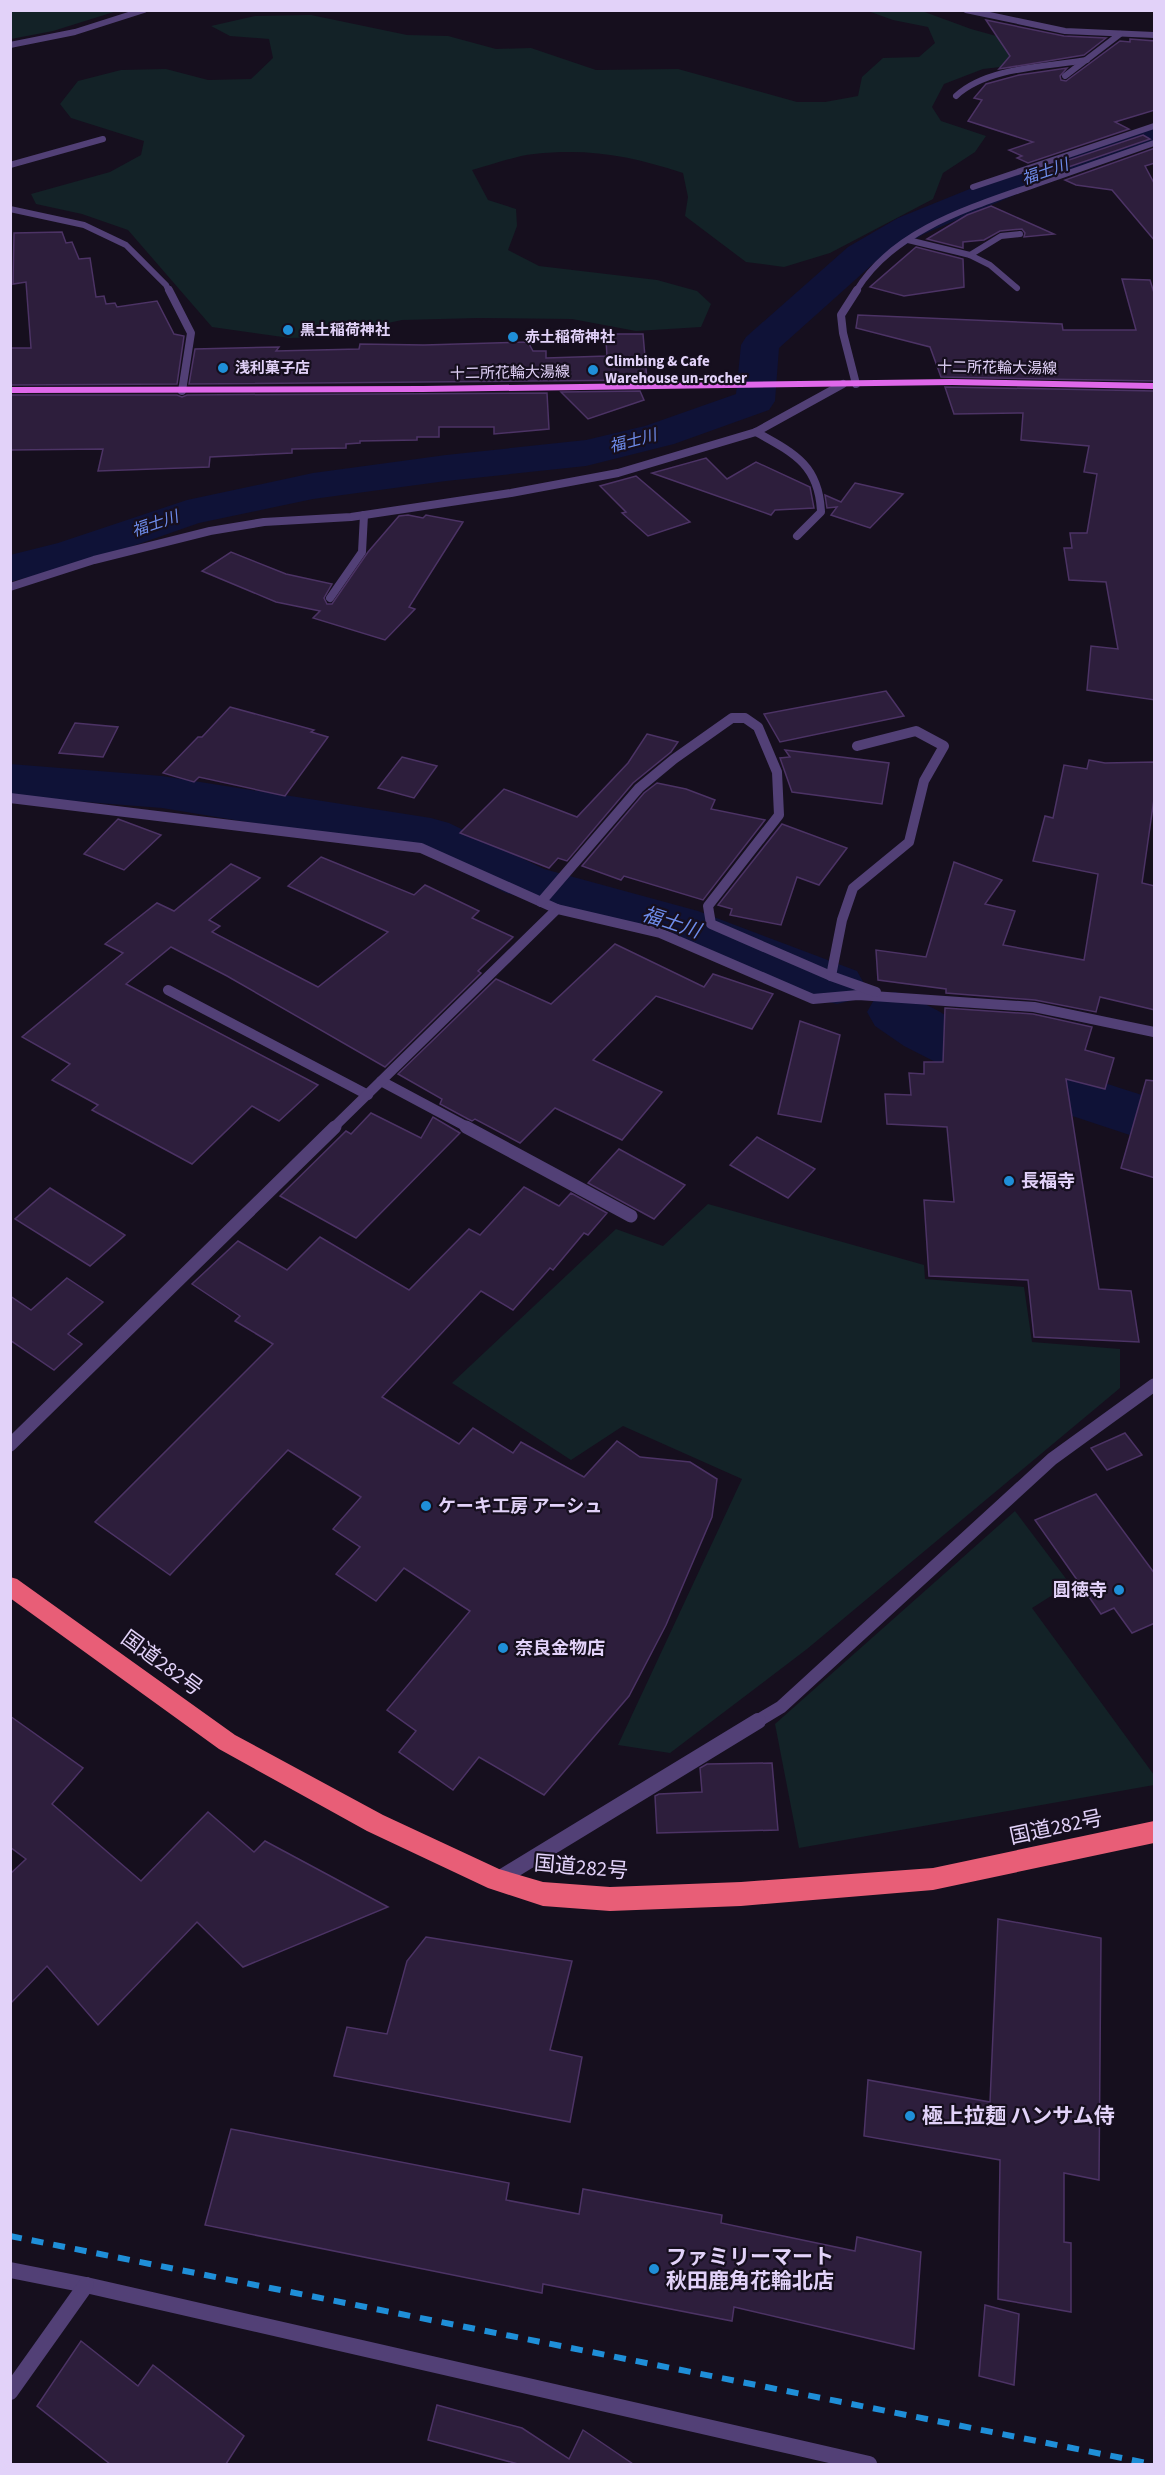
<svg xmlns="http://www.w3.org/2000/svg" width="1165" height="2475" font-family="'Source Sans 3','Noto Sans JP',sans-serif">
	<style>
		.green { fill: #132227 }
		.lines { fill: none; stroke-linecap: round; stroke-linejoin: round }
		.river { fill: #0f1237; fill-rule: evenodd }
		.building { fill: #2d1e3c; stroke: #4c3365; stroke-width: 1.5 }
		.street-far4 { stroke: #524076; stroke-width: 6 }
		.street-far3 { stroke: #524076; stroke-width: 8 }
		.street-far2 { stroke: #524076; stroke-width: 10 }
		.street-far1 { stroke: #524076; stroke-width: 13 }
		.street { stroke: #524076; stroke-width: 16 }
		.primary { fill: #df68ea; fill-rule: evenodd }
		.highway { fill: #e85e77; fill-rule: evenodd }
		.rail { stroke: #1f8fd8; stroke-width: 6; stroke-dasharray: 12 10; stroke-linecap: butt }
		.poi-dot { fill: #1f8fd8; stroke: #160f1e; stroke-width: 2 }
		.labels { text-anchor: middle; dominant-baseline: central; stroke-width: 4.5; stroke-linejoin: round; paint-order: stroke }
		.far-poi-label { font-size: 15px; font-weight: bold; fill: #e2d2f9; stroke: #160f1e; text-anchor: start }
		.far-street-label { font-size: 15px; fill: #e2d2f9; stroke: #160f1e }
		.far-water-label { font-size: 16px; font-style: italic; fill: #6e8ceb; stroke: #160f1e }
		.poi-label { font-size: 18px; font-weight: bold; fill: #e2d2f9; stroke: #160f1e; text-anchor: start }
		.water-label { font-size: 20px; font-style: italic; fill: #6e8ceb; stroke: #160f1e }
		.near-street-label { font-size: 21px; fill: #e2d2f9; stroke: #160f1e }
		.near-poi-label { font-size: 21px; font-weight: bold; fill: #e2d2f9; stroke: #160f1e; text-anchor: start }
	</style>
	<rect width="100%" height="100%" fill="#160f1e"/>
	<g class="green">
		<path d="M11 10H117V11L53 31 11 39Z"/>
		<path d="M868 11H922L971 29 1029 45 1069 51 1052 61 983 69 944 84 932 107 941 121 986 136 975 152 943 173 933 199 830 253 784 267 746 262 685 216 688 197 683 173C631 156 590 148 534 154 514 156 492 165 472 170L488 200 516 209 517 226 508 250 539 266 657 280 697 291 711 304 701 327 636 331 572 319 478 318 402 320 322 337 290 338 212 327 128 230 82 214 36 204 31 194 110 172 141 155 144 141 71 118 60 104 78 81 121 70 166 69 208 80 251 79 273 58 269 39 230 36 211 26 255 16 311 15 407 35 448 36 496 49 531 48 596 70 678 69 797 102H825L858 96 862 77 883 58 919 57 935 43 928 27 893 20Z"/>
		<path d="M708 1204 924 1265 925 1279 1024 1287 1032 1342 1120 1349V1388L807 1649 670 1753 618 1745 742 1479 623 1426 571 1460 452 1383 616 1229 663 1246Z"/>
		<path d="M1015 1511 1070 1584 1032 1608 1154 1775V1785L799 1848 775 1724Z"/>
	</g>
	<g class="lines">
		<g class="river">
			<path d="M1154 124V145L1038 185 924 234 874 263 779 348 775 401 769 410 674 444 586 466 446 481 313 499 199 523 90 561 10 582V555L58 543 187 500 313 473 446 455 586 440 645 426 736 394 741 345 746 337 848 247 898 218 1014 171Z"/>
			<path d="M10 764 162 776 431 818 449 823 544 869 698 911 857 971 865 985 857 999 837 1004 817 999 660 937 506 893 418 850 162 808 10 796Z"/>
			<path d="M895 992C930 1002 960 1026 994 1041 1046 1065 1100 1081 1154 1099V1143L1033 1103 967 1078 904 1046 875 1026 867 1012 875 998Z"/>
		</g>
	</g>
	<g class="building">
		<path d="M986 20 1064 36 1106 38 1084 55 999 69 1010 56Z"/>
		<path d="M1130 39 1155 41V110L1115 122 1129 129 1028 163 1017 158 1022 156 1009 150 1033 142 968 121 982 100 974 98 986 84 1019 75 1067 68 1060 76 1061 80 1066 81 1120 41 1130 42Z"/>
		<path d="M1143 135 1150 139 1051 173 1042 169Z"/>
		<path d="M1155 148V163L1145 166 1155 185V241L1112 190 1076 185 1065 180Z"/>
		<path d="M991 206 1054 234 1024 237 1025 233 1022 229 1000 231 984 240 963 242V248L927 239 967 215Z"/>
		<path d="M62 232 66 243 72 242 79 259 90 258 96 297 104 296 106 304 115 303 117 307 157 301 174 334 184 336 177 384 10 385V348H31L26 282 13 284 14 233Z"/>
		<path d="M916 247 963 259 964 287 904 296 870 287Z"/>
		<path d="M1122 279 1150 280 1155 296V381L941 377 930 347 856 328 858 315 1062 324 1063 330H1136Z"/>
		<path d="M612 334H643L647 380 189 384 195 349 279 347 276 351 359 349 360 344 424 345 528 342 533 351H546V358L607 356 606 340H612Z"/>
		<path d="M945 387 1155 391V700L1087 690 1091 646 1118 649 1106 582 1069 580 1064 548H1072L1070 533H1087L1097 474 1084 472 1089 446 1021 440 1023 413 954 414Z"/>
		<path d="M640 391 644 400 588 419 561 392Z"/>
		<path d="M547 393 549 429 494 434V427H439V437H417V440L360 441V443L346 444V448L292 449V453L210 457 209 467 98 471 103 449 10 450V395H177L182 397 187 395Z"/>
		<path d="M706 458 727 479 756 462 810 487 814 508 775 510 771 515 652 473Z"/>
		<path d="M636 476 690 522 648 536 622 513 626 512 600 486Z"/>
		<path d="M855 483 903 494 870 528 831 515 837 507 827 508 825 495 841 502Z"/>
		<path d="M408 515 423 518 426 515 463 522 409 607 415 609 385 640 313 618 320 611 276 602 202 571 231 552 286 574 332 584 324 598 327 604H332L368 552 399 516Z"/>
		<path d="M886 691 904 716 780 742 764 714Z"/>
		<path d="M230 707 314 730 311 732 328 737 285 796 199 777 194 782 163 773 198 737H202Z"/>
		<path d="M75 723 118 727 103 757 59 753Z"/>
		<path d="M647 734 678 742 671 752 633 783 567 861 558 858 549 868 460 833 504 789 577 817 628 763Z"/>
		<path d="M785 750 889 763 882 804 792 792 780 758 790 757Z"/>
		<path d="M402 757 437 766 414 798 378 788Z"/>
		<path d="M1089 760 1105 763 1155 762V792L1142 883 1155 886V1010L1100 997 1096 1012 1035 1000 946 993V989L878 980 876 950 926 957 954 862 1002 880 985 904 1015 911 1003 945 1084 960 1098 874 1033 861 1045 816 1053 818 1064 765 1087 769Z"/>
		<path d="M657 783 686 789 715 800 711 809 765 820 703 900 624 876 621 880 582 866 644 793Z"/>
		<path d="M118 819 161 835 124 870 84 854Z"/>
		<path d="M782 824 847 848 819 885 797 877 781 925 730 915 732 909 718 905Z"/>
		<path d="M321 857 414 895 425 885 479 911 472 918 513 937 478 971 481 973 385 1067 227 976 171 947 126 984 318 1085 279 1121 252 1106 192 1164 92 1110 98 1105 52 1080 70 1064 22 1037 123 953 105 944 157 903 174 911 231 864 260 878 209 920 220 926 212 932 318 987 388 932 288 886Z"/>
		<path d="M615 944 704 987 713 974 773 994 752 1029 656 996 593 1060 662 1092 622 1140 555 1108 520 1143 475 1119 472 1121 468 1119 440 1104 442 1099 398 1074 496 979 551 1004Z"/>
		<path d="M945 1008 1033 1014 1092 1027 1085 1050 1114 1058 1105 1089 1066 1079 1099 1289 1131 1291 1139 1342 1034 1337 1028 1280 929 1276 924 1200 954 1202 947 1127 887 1124 885 1094 911 1095 909 1073 924 1074V1062H943Z"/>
		<path d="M800 1021 840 1035 821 1122 778 1114Z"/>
		<path d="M1146 1080 1155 1081V1178L1121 1168Z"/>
		<path d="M371 1113 421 1138 433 1117 460 1133 356 1238 280 1196 346 1131 351 1134Z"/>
		<path d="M757 1137 815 1169 788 1198 730 1165Z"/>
		<path d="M619 1149 685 1185 654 1219 588 1183Z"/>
		<path d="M524 1187 559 1206 571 1193 607 1213 588 1235 584 1233 553 1270 550 1268 513 1310 481 1291 382 1397 459 1444 473 1428 513 1453 521 1442 584 1477 617 1441 640 1457 690 1462 717 1479 712 1517 666 1625 629 1696 544 1795 479 1757 453 1790 399 1752 416 1731 387 1710 470 1611 404 1568 376 1601 336 1574 360 1547 333 1529 361 1497 288 1450 170 1575 95 1522 273 1344 235 1321 240 1316 192 1284 238 1241 287 1270 320 1237 409 1290 469 1229 480 1235Z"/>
		<path d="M50 1188 125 1235 90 1266 15 1219Z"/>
		<path d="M67 1278 103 1302 68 1334 82 1344 54 1370 10 1340V1296L31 1310Z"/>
		<path d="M1125 1433 1142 1455 1107 1470 1091 1448Z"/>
		<path d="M1096 1494 1155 1574V1623L1132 1633 1114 1608 1101 1614 1035 1520Z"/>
		<path d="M10 1716 83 1768 52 1804 141 1881 208 1812 254 1852 265 1841 388 1907 243 1967 197 1922 98 2025 47 1966 10 2004V1874L26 1859 10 1847Z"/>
		<path d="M772 1763 778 1830 657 1833 655 1796 659 1794 702 1792 700 1768 707 1764Z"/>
		<path d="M998 1919 1101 1938 1099 2180 1064 2173V2242L1071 2243V2312L998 2299 1000 2160 864 2136 868 2080 990 2102Z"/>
		<path d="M426 1937 572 1961 550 2050 582 2057 570 2122 334 2076 347 2027 387 2034 407 1961Z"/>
		<path d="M231 2129 509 2183 506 2200 579 2214 583 2189 722 2215 721 2223 855 2251 857 2237 921 2252 914 2349 734 2307 732 2321 543 2284 542 2293 205 2225Z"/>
		<path d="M985 2305 1019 2314 1014 2385 979 2376Z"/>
		<path d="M81 2341 138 2386 153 2365 244 2436 226 2464H110L37 2406Z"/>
		<path d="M437 2405 522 2428 569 2459 583 2430 633 2464H518L428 2440Z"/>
	</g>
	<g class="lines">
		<g class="street-far4">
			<path d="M966 10 1065 31 1154 35"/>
			<path d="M10 45 75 32 144 10"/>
			<path d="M1065 76 1120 34"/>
			<path d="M956 96C987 67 1046 67 1087 60"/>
			<path d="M10 165 103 139"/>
			<path d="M973 187 1154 126"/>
			<path d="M10 209 84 225 126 245 166 285 169 291"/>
			<path d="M908 240 970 255 990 265 1017 288"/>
			<path d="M970 255 1001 236 1020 234"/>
			<path d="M856 291C894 229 972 207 1037 184 1076 170 1115 157 1154 143"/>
		</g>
		<g class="street-far3">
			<path d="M169 290 191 333 182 391"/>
			<path d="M856 384 843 333 841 315 857 290"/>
			<path d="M756 432C794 453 819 465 821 512L797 536"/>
			<path d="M10 587 94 560 210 531 264 522 351 517 511 493 618 473 756 432 843 384"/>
			<path d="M330 598 362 552 364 515"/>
		</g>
		<g class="street-far2">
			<path d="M10 798 421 848 557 909 660 933 813 999 858 995 1034 1007 1154 1032"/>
			<path d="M541 902 639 788 674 759 732 718H745L758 727 777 772 779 815 708 906 711 924 831 976 876 992"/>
			<path d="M831 976 842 920 853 888 909 842 924 781 944 746 916 731 857 746"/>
			<path d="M168 990 368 1095"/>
			<path d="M381 1081 469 1128"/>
			<path d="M333 1128 557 909"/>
		</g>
		<g class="street-far1">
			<path d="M466 1127 631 1216"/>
			<path d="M10 1445 335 1127"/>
			<path d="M756 1722 781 1707 1052 1459 1154 1385"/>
		</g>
		<g class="street">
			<path d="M497 1880 758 1721"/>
			<path d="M10 2270 86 2285 869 2464"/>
			<path d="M10 2392 86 2285"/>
		</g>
		<path class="primary" d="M952 379 1154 383V389L952 385 423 392 10 393V387L423 386Z"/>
		<path class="highway" d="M10 1577 17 1579 235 1735 383 1815 499 1869 543 1882 610 1887 741 1882 933 1868 1154 1821V1843L933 1890 741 1906 610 1911 543 1906 488 1888 367 1831 219 1749 10 1598Z"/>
		<path class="rail" d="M10 2236 1152 2464"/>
	</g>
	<g class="poi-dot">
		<circle cx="288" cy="330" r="6"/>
		<circle cx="513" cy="337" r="6"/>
		<circle cx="223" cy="368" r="6"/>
		<circle cx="593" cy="370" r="6"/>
		<circle cx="1009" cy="1181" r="6"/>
		<circle cx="426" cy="1506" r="6"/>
		<circle cx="1119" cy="1590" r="6"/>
		<circle cx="503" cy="1648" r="6"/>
		<circle cx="910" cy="2116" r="6"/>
		<circle cx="654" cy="2269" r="6"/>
	</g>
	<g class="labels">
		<g class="far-poi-label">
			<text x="300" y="330">黒土稲荷神社</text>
			<text x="525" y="337">赤土稲荷神社</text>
			<text x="605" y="361">Climbing &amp; Cafe<tspan x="605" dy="17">Warehouse un-rocher</tspan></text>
			<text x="235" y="368">浅利菓子店</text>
		</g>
		<g class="far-street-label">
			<text transform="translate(997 368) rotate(1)">十二所花輪大湯線</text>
			<text transform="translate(510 373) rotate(-1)">十二所花輪大湯線</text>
		</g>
		<g class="far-water-label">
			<text transform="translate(1045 172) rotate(-19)">福士川</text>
			<text transform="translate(633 441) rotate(-15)">福士川</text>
			<text transform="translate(155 524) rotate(-19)">福士川</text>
		</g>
		<g class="poi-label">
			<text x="1021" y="1181">長福寺</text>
			<text x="438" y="1506">ケーキ工房 アーシュ</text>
			<text x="1107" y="1590" text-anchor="end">圓徳寺</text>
			<text x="515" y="1648">奈良金物店</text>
		</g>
		<g class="water-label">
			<text transform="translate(671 923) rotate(18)">福士川</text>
		</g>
		<g class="near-street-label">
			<text transform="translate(162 1663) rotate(36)">国道282号</text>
			<text transform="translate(1056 1827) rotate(-12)">国道282号</text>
			<text transform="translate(581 1867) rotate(5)">国道282号</text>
		</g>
		<g class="near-poi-label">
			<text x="922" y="2116">極上拉麺 ハンサム侍</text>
			<text x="666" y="2257">ファミリーマート<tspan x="666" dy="24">秋田鹿角花輪北店</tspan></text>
		</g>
	</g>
	<rect width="1165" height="2475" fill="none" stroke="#e2d2f9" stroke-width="24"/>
</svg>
